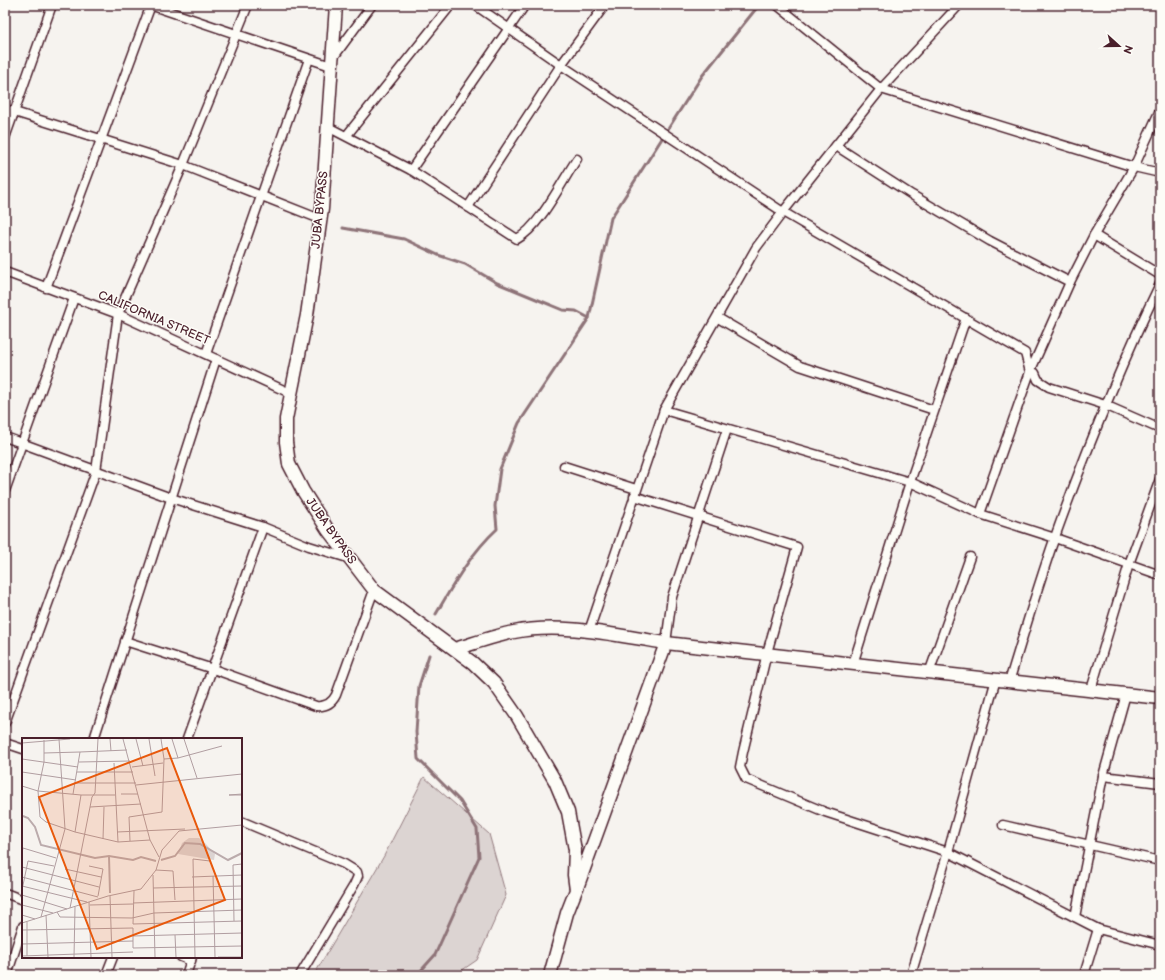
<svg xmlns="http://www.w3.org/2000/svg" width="1165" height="980" font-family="'Balsamiq Sans',sans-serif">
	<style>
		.green { fill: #dcd4d2; stroke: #937a7e }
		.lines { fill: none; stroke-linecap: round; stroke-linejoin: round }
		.stream { stroke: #8e7378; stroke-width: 3 }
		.street-casing { stroke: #4a1f2b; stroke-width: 11 }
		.secondary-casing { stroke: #4a1f2b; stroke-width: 15 }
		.street { stroke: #fdfcf7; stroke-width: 8 }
		.secondary { stroke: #fdfcf7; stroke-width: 12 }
		.labels { text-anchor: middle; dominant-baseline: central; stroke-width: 3; stroke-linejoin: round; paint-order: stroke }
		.street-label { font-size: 12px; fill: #4a1f2b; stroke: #fdfcf7 }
		.inset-river { fill: none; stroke: #bbabac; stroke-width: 2 }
		.inset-road { fill: none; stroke: #b19ea1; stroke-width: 1 }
		.view { fill: #e8590c; fill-opacity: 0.15; stroke: #e8590c; stroke-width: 2 }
		.inset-edge { fill: none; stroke: #4a1f2b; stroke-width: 2 }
	</style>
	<rect width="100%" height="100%" fill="#f6f3ef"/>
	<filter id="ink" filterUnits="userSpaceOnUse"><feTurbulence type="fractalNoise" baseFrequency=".025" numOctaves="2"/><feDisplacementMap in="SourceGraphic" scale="8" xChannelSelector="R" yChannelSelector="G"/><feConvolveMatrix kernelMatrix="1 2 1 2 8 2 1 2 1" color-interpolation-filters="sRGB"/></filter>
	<g filter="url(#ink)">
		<path class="green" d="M424 777 489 834 506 895 477 960 455 975H314L384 856Z"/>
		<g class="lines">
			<g class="stream">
				<path d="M343 228 404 239 438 255 465 264 497 283 563 310 576 311 589 318"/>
				<path d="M436 614C454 583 471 553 497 529L495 506 500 469 519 423 589 318 611 218 702 76 759 5"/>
				<path d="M417 975 435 955 479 857 477 829 460 801 418 759 416 732 419 686 429 655"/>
			</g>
			<defs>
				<g id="street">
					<path d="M150 5 331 66"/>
					<path d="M475 5 561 65 783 212 1025 353 1030 372 1035 373 1038 380 1049 387 1105 405 1160 429"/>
					<path d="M777 5 881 89 1134 167 1160 173"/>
					<path d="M333 58 372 5"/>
					<path d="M5 109 183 165 320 219"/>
					<path d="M328 127 411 170 517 239C540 227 562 181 577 159"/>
					<path d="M347 135 451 5"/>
					<path d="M5 138 52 5"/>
					<path d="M836 146 912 195 990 241 1070 282"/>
					<path d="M411 170 525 5"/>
					<path d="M468 207 561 65 605 5"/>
					<path d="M1094 235 1160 275"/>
					<path d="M5 272 118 314 290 393"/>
					<path d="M46 288 151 5"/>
					<path d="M718 318 800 366 934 410"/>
					<path d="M206 354 309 59"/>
					<path d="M664 410 756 248 783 212 881 89 959 5"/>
					<path d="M5 437 171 498 263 527 309 546 351 559"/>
					<path d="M564 466 636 489"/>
					<path d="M5 491 74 298"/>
					<path d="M634 496 797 547 767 653 743 752 740 767 746 779 825 812 948 852 1098 929 1160 945"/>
					<path d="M980 514 1030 372 1070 282 1094 235 1134 167 1160 110"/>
					<path d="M589 631 664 410 910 482 980 514 1055 538 1160 575"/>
					<path d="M125 641 213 669 316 706C326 707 332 703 336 695L374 590"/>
					<path d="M666 643 672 597 727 429"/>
					<path d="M853 664 910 482 966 318"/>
					<path d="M929 673 970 557"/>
					<path d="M1009 682C1024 633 1038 585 1055 537 1086 451 1120 366 1160 284"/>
					<path d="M1091 690 1129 564 1160 479"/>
					<path d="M5 723 96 471 118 314 183 165 248 5"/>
					<path d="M94 739 216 359"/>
					<path d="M187 739 263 527"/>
					<path d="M5 743 23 749"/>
					<path d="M1103 776 1160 783"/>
					<path d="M241 821 344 864 357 872 358 876 354 885 300 975"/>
					<path d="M1003 825 1160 861"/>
					<path d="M5 893 23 900"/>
					<path d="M1075 917 1103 776 1126 694"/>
					<path d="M181 957 191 961"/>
					<path d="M7 975 23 926"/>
					<path d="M106 975 113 957"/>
					<path d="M186 975 192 957"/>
					<path d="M911 975 948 852 996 679"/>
					<path d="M1084 975 1098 929"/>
				</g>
				<g id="secondary">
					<path d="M336 5 322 209 307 315 286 419V442L289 464 303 491 328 530 374 590 473 663 494 683 517 716 555 781 568 812 575 850 574 875 576 890 567 913 550 975"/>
					<path d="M455 649C475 643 494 636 514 632 563 622 618 636 666 643L1160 698"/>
					<path d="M577 888 666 643"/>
				</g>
			</defs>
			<use href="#street" class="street-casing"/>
			<use href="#secondary" class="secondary-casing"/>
			<use href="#street" class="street"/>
			<use href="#secondary" class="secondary"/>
		</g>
	</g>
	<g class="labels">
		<g class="street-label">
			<text transform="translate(320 210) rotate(-84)">JUBA BYPASS</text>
			<text transform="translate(154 318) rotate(23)">CALIFORNIA STREET</text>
			<text transform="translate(331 531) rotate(55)">JUBA BYPASS</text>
		</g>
	</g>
	<g transform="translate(22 738)">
		<rect width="220" height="220" fill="#f6f3ef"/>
		<path d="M167 100H177L183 105 193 116 192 122 156 116 160 105Z" fill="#dcd4d2"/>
		<path class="inset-river" d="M1 78 6 80 13 89 19 107 73 120 87 118 111 122 119 119 134 123M87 118 88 155M139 122 153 118 163 105 178 106 206 122 220 115"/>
		<path class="inset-road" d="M88 1 89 13M101 1 128 102 137 119M114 1 121 28M127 1 133 38M150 1 156 20M162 1 175 40M22 2V24L16 53 18 79 24 84 53 94 96 104M0 5 48 1M22 15 58 14M0 21 56 29M142 21 156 20 200 8M57 24 108 23M92 25 96 104 128 102M110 29 141 25M0 34 54 42M55 34H111M53 45H114M114 47 220 36M0 48 16 53 59 57H93M51 56 58 14 105 12M99 56H116M220 56 207 57H220M220 59V77M68 69 119 66M53 94 59 57M95 94 163 91M81 101 82 69M108 103 107 79 140 74 142 21 139 1M0 115 1 110 34 120M67 128 81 131 76 158M0 129 77 149M43 131 79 139M134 132 151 133 153 162M131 137 133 219M191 138 193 219M0 139 76 159M170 139 220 137M0 148 65 164M131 150 220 148M0 152 6 123 32 128M0 157 45 171M88 158 90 219M67 164 69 219M111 165 220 161M0 167 31 175M68 167 111 166M48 170 70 59 73 55 76 1M35 174 38 179 110 180 132 175 220 172M0 177 13 181M24 177 26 219M19 179 43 91 37 1M212 183 211 127 220 126M5 184V218M0 185 86 158 119 151 134 132 140 112 157 93 220 87M111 186 220 183M111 186 112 153M0 192 111 190M153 197 154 219M111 198 220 195M0 206 111 203M111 210 220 208M111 210V190M0 218 111 214M52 219 53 169M173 219 171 121 188 123M196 219H220"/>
		<path class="view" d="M145 10 203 162 75 211 17 59Z"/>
		<rect width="220" height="220" class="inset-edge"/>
	</g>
	<rect width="1165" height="980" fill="none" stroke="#fdfcf7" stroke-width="20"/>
	<rect x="10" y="10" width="1145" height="960" fill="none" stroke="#4a1f2b" stroke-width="1.5" filter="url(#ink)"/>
	<g transform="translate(1119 46) rotate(111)" stroke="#fdfcf7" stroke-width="3" paint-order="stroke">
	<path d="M0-3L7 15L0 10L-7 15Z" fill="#4a1f2b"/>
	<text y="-6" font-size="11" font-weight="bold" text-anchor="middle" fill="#4a1f2b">N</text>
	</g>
</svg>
